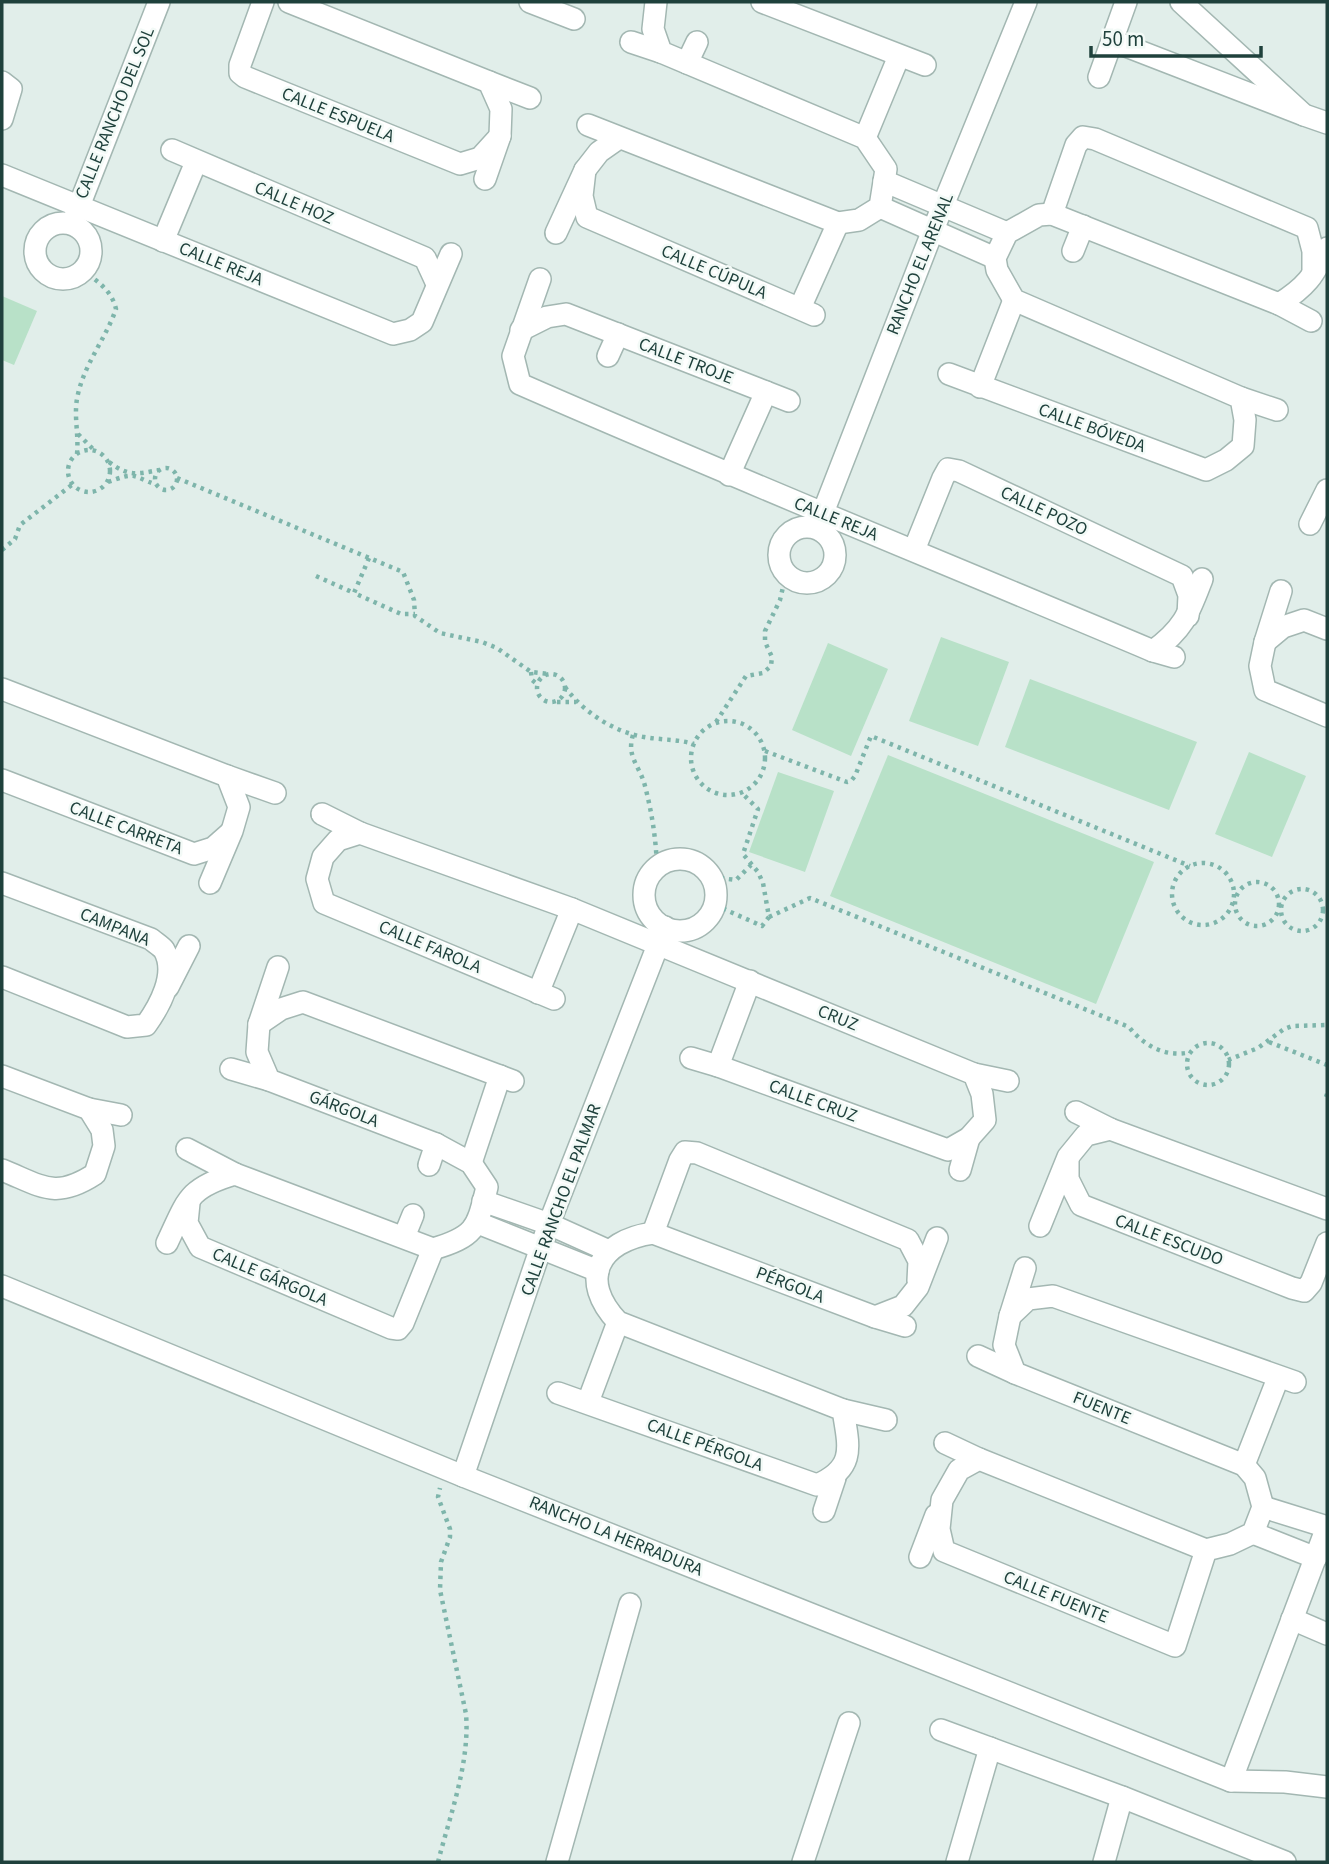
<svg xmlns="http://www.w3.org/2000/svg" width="1329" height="1864" font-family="'Source Sans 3',sans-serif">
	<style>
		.green { fill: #b8e1c8 }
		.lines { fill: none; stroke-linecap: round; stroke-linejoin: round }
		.minor-casing { stroke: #a3b7b2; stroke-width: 24 }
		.path { stroke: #7eb5ab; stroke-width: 4.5; stroke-dasharray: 3.5 5; stroke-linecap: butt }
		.minor { stroke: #fff; stroke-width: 21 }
		.labels { text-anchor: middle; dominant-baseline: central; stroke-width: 5; stroke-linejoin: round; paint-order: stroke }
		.street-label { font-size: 18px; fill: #1f413c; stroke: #f3faf7 }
	</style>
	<rect width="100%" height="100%" fill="#e1eeea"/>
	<g class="green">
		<path d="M2 296 37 311 14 365 2 360Z"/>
		<path d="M941 637 1009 662 978 746 909 721Z"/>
		<path d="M828 643 888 669 851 756 792 730Z"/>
		<path d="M1030 679 1197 742 1169 810 1005 747Z"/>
		<path d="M1249 752 1306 776 1272 857 1215 834Z"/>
		<path d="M888 755 1154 862 1096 1004 830 896Z"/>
		<path d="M778 772 834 791 805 872 749 852Z"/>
	</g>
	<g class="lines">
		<defs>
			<g id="minor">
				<path d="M263 2 240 65V73L245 77 460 164 480 158 500 136"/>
				<path d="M289 2 489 82 501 109 500 136 485 179"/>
				<path d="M530 2 574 19"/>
				<path d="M762 2 925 65"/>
				<path d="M1181 2 1304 115 1327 123"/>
				<path d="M1113 41 1304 115"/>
				<path d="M631 42 661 52"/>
				<path d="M687 63 697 42"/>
				<path d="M1099 77 1126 2"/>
				<path d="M2 82 11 89 2 119"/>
				<path d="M489 82 530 98"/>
				<path d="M588 125 838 223 859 220 880 207 886 169 865 138 661 52 653 29 656 2"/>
				<path d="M865 138 899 56"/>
				<path d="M172 150 425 258 437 284"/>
				<path d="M585 170 582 196 587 217 814 315"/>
				<path d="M2 175 393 334 410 330 422 322 451 254"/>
				<path d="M884 181 1007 233"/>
				<path d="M880 207 995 258"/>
				<path d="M1052 214 1076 145 1083 137 1095 139 1307 228 1313 251V271"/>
				<circle cx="63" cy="251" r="28"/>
				<path d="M72 224 159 2"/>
				<path d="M556 233 585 170 599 152 619 138"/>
				<path d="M163 241 196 162"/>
				<path d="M1073 251 1083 226"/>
				<path d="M540 279 513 356 520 384C730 476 942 562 1153 651L1174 657"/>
				<path d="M1279 304 1311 321"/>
				<path d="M800 308 838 223"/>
				<path d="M521 330 547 317 566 314 789 401"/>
				<path d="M608 356 618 334"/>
				<path d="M949 374 1206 470 1226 460 1243 446 1245 420 1241 398 1014 300 997 270 995 258 1007 233 1039 215 1052 214 1279 304C1306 287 1314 276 1327 248"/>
				<path d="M980 387 1014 300"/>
				<path d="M1241 398 1277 410"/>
				<path d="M729 475 766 392"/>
				<path d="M1310 524 1327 490"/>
				<circle cx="807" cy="555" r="28"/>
				<path d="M817 528 933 230 1026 2"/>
				<path d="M914 550 943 478 948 469 959 471 1182 576 1189 595 1188 616"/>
				<path d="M1281 591 1265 642 1260 666 1265 690 1327 716"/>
				<path d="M1265 642 1283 627 1304 620 1327 629"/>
				<path d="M1153 651C1184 629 1189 613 1202 579"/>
				<path d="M2 689 227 776 239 807 232 831 210 883"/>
				<path d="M227 776 275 793"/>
				<path d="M2 780 194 854 213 848 230 833"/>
				<path d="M322 814 360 833"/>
				<circle cx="680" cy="895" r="36"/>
				<path d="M2 883 151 939C154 942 161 946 164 950 178 974 159 1007 146 1025L127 1027 2 977"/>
				<path d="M168 987 189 946"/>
				<path d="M538 993 572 909"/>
				<path d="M554 999 324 903 317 879 323 857 338 840 360 833 572 909 974 1074 982 1094 985 1120 969 1138 948 1150 718 1066 691 1058"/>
				<path d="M259 1024 281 1009 303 1002 513 1081"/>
				<path d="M718 1066 750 981"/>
				<path d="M231 1069 269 1080"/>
				<path d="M974 1074 1008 1081"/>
				<path d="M2 1076 89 1109 102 1130 104 1146 95 1174C55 1200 42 1186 2 1170"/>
				<path d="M89 1109 121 1115"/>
				<path d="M1076 1112 1110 1129"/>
				<path d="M187 1149 235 1174"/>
				<path d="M1068 1159V1179L1081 1205 1292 1288 1304 1291 1311 1283 1327 1243"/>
				<path d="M471 1163 500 1076"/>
				<path d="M429 1165 436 1144"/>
				<path d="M960 1170 969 1138"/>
				<path d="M483 1201 549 1224 609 1251"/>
				<path d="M189 1203 187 1223 200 1247 391 1328 398 1329 403 1323 433 1249"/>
				<path d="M478 1223 598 1271"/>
				<path d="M1040 1226 1068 1157 1086 1135 1110 1129 1327 1209"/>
				<path d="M653 1233 680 1160 685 1152 697 1153 908 1240 919 1261 918 1281"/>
				<path d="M404 1237 413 1215"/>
				<path d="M167 1243C187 1201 187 1188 235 1174L433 1249C477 1236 477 1227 487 1187L471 1163 436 1144 269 1080 257 1052 259 1024 278 967"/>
				<path d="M1025 1268 1010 1316 1004 1345 1015 1373 1244 1465 1255 1478 1263 1507 1253 1533 1230 1544 1206 1550 979 1459 959 1470 942 1500 939 1529 944 1551 1175 1646 1206 1550"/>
				<path d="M2 1286 463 1476 1231 1781 1285 1782 1327 1787"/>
				<path d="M1010 1316 1028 1299 1053 1296 1295 1382"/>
				<path d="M875 1317 905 1326"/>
				<path d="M978 1356 1015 1373"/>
				<path d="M558 1393 817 1485C856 1468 849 1447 843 1410L618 1322C578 1280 598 1241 653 1233L875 1317 903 1306 918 1287 937 1238"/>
				<path d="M588 1402 618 1322"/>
				<path d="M843 1410 886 1420"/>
				<path d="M945 1443 979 1459"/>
				<path d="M1244 1465 1278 1378"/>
				<path d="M463 1476 549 1224 665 927"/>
				<path d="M1263 1507 1327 1527"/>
				<path d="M824 1511 835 1478"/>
				<path d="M1253 1533 1316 1558"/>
				<path d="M920 1557 936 1515"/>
				<path d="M1292 1619 1327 1634"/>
				<path d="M941 1730 1122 1797 1285 1862"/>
				<path d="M1231 1781 1327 1527"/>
				<path d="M557 1862 630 1604"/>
				<path d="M803 1862 849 1723"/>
				<path d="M957 1862 990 1748"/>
				<path d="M1104 1862 1122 1797"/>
			</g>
		</defs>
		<use href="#minor" class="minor-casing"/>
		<g class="path">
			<path d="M78 434 94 450"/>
			<circle cx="89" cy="471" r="21"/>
			<path d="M77 454C79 433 73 414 78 394 85 363 106 338 116 309 112 291 97 280 82 271"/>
			<path d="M109 462C129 477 137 474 159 470"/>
			<circle cx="166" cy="479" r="11"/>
			<path d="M177 478 403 572 414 600 415 616 440 633 482 642 497 648 531 672 549 674"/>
			<path d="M108 482C138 471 131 476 157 485"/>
			<path d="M2 550 15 539 20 525 73 484"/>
			<path d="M369 558 354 593 401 614H415"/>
			<path d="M316 576 354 593"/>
			<path d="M531 672 532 680 537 684"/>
			<circle cx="551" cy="688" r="14"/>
			<path d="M565 687C583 712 614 732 644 737 661 740 677 739 694 744"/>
			<path d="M557 702H576"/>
			<circle cx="728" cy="758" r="37"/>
			<path d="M716 722 746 676 763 673 771 666 772 657 765 642V631L780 600 786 574"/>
			<path d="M633 735C626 757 640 766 645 786 652 813 656 839 657 867"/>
			<path d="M765 751 847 782 851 781 855 776 871 736 1190 866"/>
			<circle cx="1203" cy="894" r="31"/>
			<path d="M712 877 736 880 751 865"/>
			<circle cx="1257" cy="904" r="22"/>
			<circle cx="1302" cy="910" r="21"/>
			<path d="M715 905 762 926 769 917 763 883 758 872 743 854 758 809 742 793"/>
			<path d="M769 917 810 898 1129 1027C1144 1046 1166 1058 1191 1052"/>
			<path d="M1269 1042 1327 1065"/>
			<circle cx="1208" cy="1064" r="21"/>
			<path d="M1228 1060 1258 1048 1284 1029 1292 1026 1327 1025"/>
			<path d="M1326 1097 1327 1094"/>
			<path d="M438 1862C450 1815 470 1763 466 1714L440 1590 441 1562 450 1537V1529L438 1497 440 1488"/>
		</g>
		<use href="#minor" class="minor"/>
	</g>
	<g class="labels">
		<g class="street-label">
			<text transform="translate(115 113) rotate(-68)">CALLE RANCHO DEL SOL</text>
			<text transform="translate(338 115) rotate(22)">CALLE ESPUELA</text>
			<text transform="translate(294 203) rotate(23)">CALLE HOZ</text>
			<text transform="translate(221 264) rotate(22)">CALLE REJA</text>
			<text transform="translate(920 264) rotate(-68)">RANCHO EL ARENAL</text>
			<text transform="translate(714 272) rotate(23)">CALLE CÚPULA</text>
			<text transform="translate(686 361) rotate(21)">CALLE TROJE</text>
			<text transform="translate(1092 428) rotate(20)">CALLE BÓVEDA</text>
			<text transform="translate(1044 511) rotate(25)">CALLE POZO</text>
			<text transform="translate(836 519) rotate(22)">CALLE REJA</text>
			<text transform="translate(126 828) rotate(21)">CALLE CARRETA</text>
			<text transform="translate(115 927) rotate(22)">CAMPANA</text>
			<text transform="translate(430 947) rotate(23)">CALLE FAROLA</text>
			<text transform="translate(838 1018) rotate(22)">CRUZ</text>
			<text transform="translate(813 1101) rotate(20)">CALLE CRUZ</text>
			<text transform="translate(344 1109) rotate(21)">GÁRGOLA</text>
			<text transform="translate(561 1200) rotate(-70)">CALLE RANCHO EL PALMAR</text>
			<text transform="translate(1169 1240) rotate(21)">CALLE ESCUDO</text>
			<text transform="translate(270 1277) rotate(23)">CALLE GÁRGOLA</text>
			<text transform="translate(790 1285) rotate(21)">PÉRGOLA</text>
			<text transform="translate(1102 1408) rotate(22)">FUENTE</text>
			<text transform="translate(705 1445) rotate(20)">CALLE PÉRGOLA</text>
			<text transform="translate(616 1536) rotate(22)">RANCHO LA HERRADURA</text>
			<text transform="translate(1056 1597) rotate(22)">CALLE FUENTE</text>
		</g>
	</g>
	<rect width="1329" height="1864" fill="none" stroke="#1f413c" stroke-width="7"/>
	<path d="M1091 46v10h170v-10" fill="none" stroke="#1f413c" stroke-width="3.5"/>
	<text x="1102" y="46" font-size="21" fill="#1f413c" stroke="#f3faf7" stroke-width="5" paint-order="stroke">50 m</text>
</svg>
